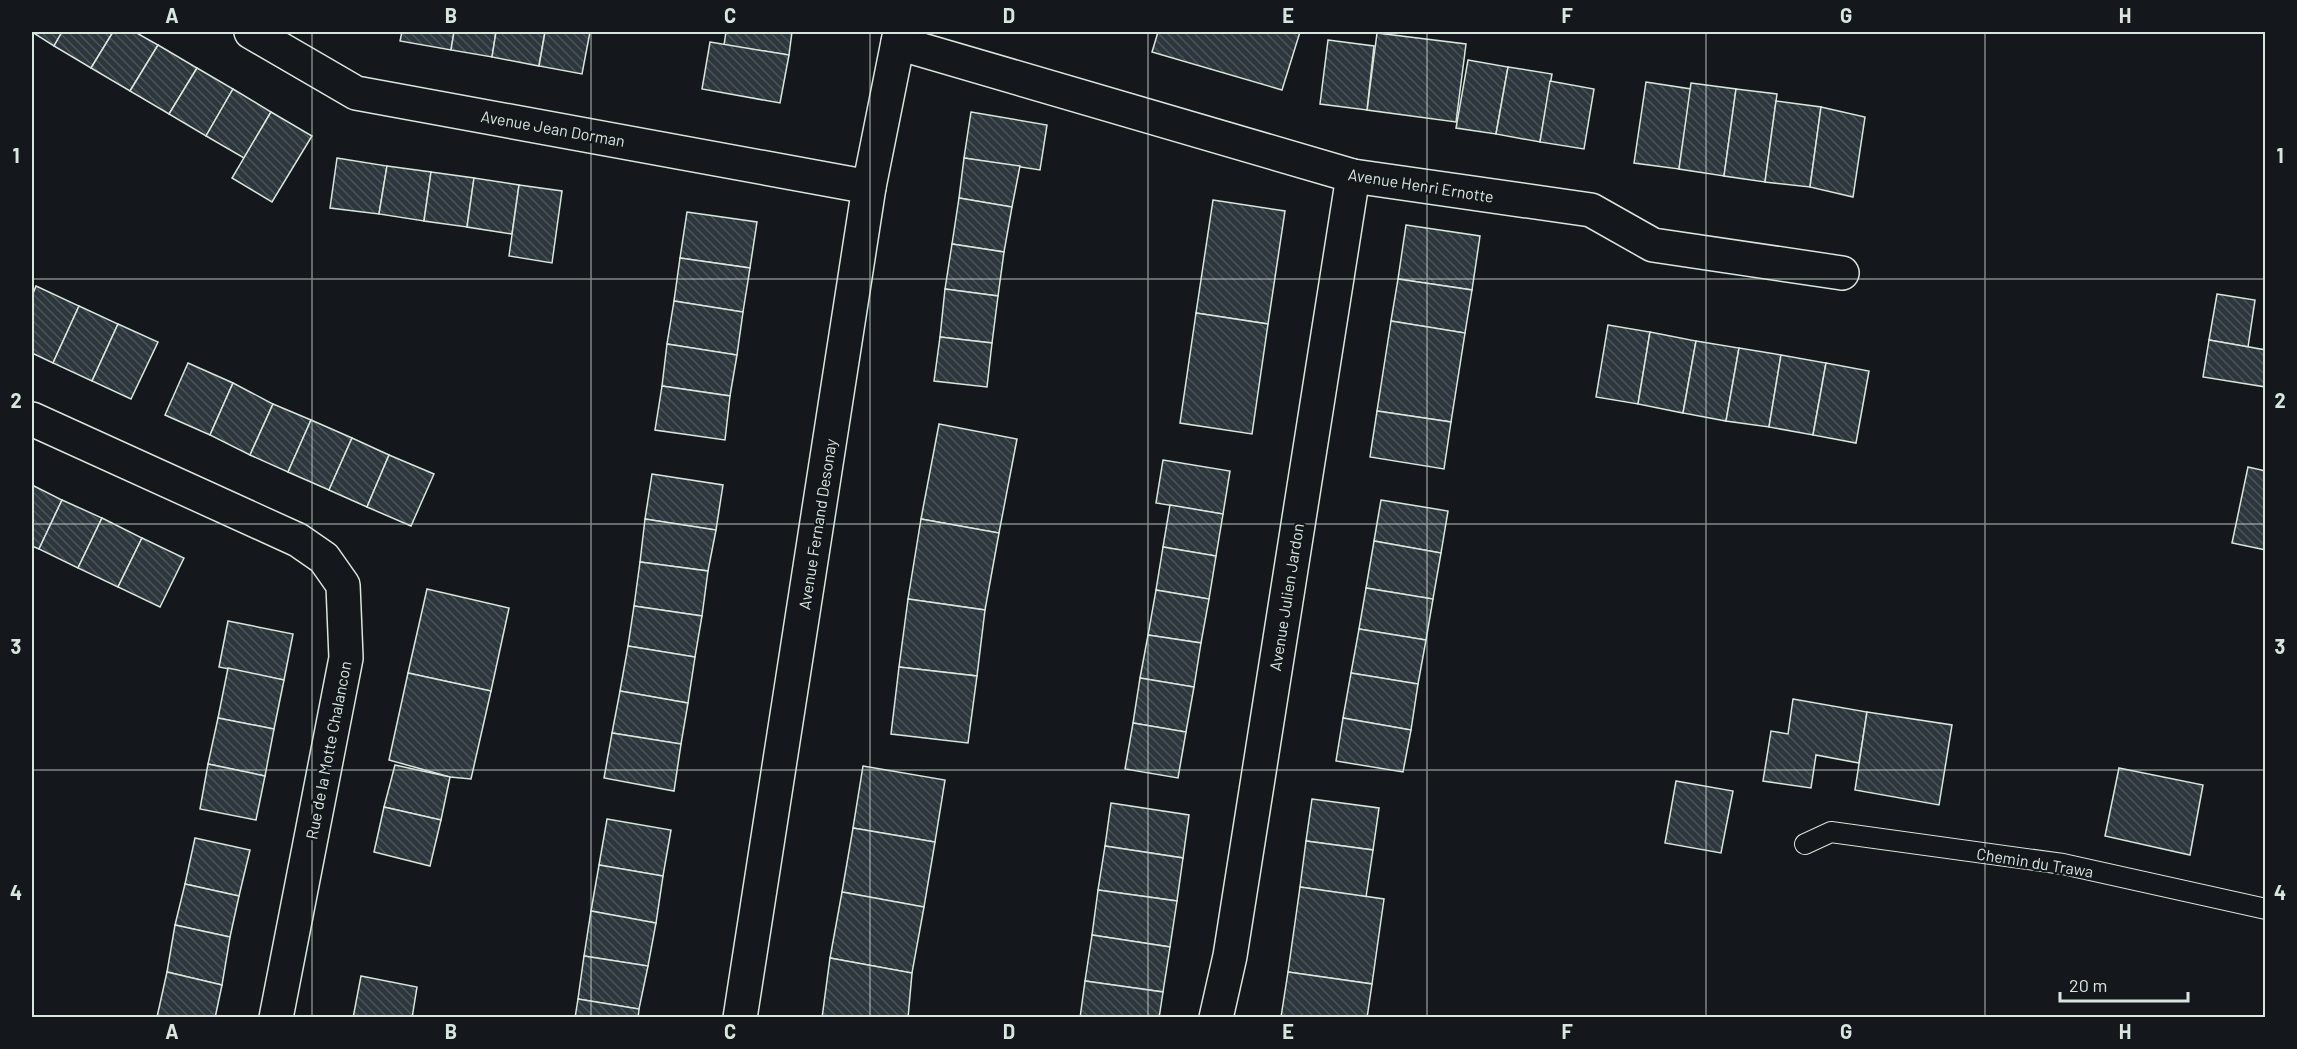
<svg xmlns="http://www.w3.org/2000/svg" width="2297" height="1049" font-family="Barlow,sans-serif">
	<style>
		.building { fill: url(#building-back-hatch); stroke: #d8e6dc; stroke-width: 1.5 }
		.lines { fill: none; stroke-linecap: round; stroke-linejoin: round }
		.service-casing { stroke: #d8e6dc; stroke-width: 22 }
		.minor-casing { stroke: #d8e6dc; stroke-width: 36 }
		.secondary-casing { stroke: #d8e6dc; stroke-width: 36 }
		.service { stroke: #14181c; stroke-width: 20 }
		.minor { stroke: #14181c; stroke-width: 33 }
		.secondary { stroke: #14181c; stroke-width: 33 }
		.grid { fill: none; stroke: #d8e6dc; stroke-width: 1.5; stroke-opacity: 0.55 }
		.labels { text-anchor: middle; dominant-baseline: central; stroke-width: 4.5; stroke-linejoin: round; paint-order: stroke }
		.street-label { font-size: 16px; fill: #d8e6dc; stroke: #14181c }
		.neatline { fill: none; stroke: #d8e6dc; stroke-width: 2 }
		.grid-label { font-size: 20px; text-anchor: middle; font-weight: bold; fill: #d8e6dc }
	</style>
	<defs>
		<pattern id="building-back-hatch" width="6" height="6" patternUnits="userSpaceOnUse" patternTransform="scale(1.5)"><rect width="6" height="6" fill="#2c363c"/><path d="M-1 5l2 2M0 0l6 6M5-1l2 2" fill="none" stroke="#4a5358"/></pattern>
	</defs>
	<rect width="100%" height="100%" fill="#14181c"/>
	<g class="building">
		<path d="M32 32H62L54 46Z"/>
		<path d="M62 32H113L91 68 54 46Z"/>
		<path d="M113 32H135L158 45 130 91 91 68Z"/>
		<path d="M402 32H454L451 50 400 41Z"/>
		<path d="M454 32H496L492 57 451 50Z"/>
		<path d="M496 32H545L539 66 492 57Z"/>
		<path d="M545 32H590L582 74 539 66Z"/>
		<path d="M726 32H792L789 55 724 45Z"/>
		<path d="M1158 32H1300L1282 90 1152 52Z"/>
		<path d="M1377 33 1466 44 1456 122 1367 110Z"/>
		<path d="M1328 40 1374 46 1367 110 1320 104Z"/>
		<path d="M710 42 789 55 780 103 702 89Z"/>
		<path d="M158 45 197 68 169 114 130 91Z"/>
		<path d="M1468 60 1508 67 1496 134 1456 128Z"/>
		<path d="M1508 67 1552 74 1540 142 1496 134Z"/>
		<path d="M197 68 233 89 206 136 169 114Z"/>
		<path d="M1550 81 1594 89 1584 149 1540 142Z"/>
		<path d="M1646 82 1691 89 1679 169 1634 163Z"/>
		<path d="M1691 83 1736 89 1724 176 1679 169Z"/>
		<path d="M233 89 271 112 244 158 206 136Z"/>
		<path d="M1736 89 1777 94 1765 182 1724 176Z"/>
		<path d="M1776 101 1821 107 1810 187 1765 182Z"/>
		<path d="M1821 107 1865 117 1853 197 1810 187Z"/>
		<path d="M271 112 312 136 272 202 232 178Z"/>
		<path d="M971 112 1047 125 1040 170 964 158Z"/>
		<path d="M337 158 387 166 379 214 330 208Z"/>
		<path d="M964 158 1020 166 1012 207 959 198Z"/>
		<path d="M387 166 431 172 424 221 379 214Z"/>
		<path d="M431 172 474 178 467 227 424 221Z"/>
		<path d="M474 178 519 185 512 234 467 227Z"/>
		<path d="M519 185 562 191 552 263 509 256Z"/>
		<path d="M959 198 1012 207 1004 252 952 244Z"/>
		<path d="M1213 200 1285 211 1268 324 1196 313Z"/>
		<path d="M687 212 757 222 750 268 680 258Z"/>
		<path d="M1406 225 1480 236 1472 290 1398 279Z"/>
		<path d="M952 244 1004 252 998 296 945 289Z"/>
		<path d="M680 258 750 268 743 312 674 301Z"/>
		<path d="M1398 279 1472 290 1465 333 1391 321Z"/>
		<path d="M36 286 79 306 53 363 32 353V296Z"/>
		<path d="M945 289 998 296 992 343 940 337Z"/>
		<path d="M2217 294 2255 300 2248 347 2209 340Z"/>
		<path d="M674 301 743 312 737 355 667 344Z"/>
		<path d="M79 306 118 324 92 381 53 363Z"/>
		<path d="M1196 313 1268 324 1252 434 1180 423Z"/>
		<path d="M1391 321 1465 333 1451 422 1377 411Z"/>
		<path d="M118 324 158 342 131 399 92 381Z"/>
		<path d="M1608 325 1650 332 1638 404 1596 397Z"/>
		<path d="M1650 332 1696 341 1683 413 1638 404Z"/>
		<path d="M940 337 992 343 987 387 934 381Z"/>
		<path d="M2209 340 2266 350V387L2203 377Z"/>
		<path d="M1696 341 1739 348 1726 421 1683 413Z"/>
		<path d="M667 344 737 355 730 396 662 386Z"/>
		<path d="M1739 348 1781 355 1769 427 1726 421Z"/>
		<path d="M1781 355 1826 363 1813 435 1769 427Z"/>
		<path d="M188 363 233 383 210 435 165 415Z"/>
		<path d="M1826 363 1869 371 1856 443 1813 435Z"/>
		<path d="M233 383 273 404 250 455 210 435Z"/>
		<path d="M662 386 730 396 725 440 655 430Z"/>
		<path d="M273 404 311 420 288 472 250 455Z"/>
		<path d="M1377 411 1451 422 1444 469 1370 457Z"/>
		<path d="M311 420 352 438 329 490 288 472Z"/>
		<path d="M939 424 1017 439 999 533 921 519Z"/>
		<path d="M352 438 389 455 367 507 329 490Z"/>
		<path d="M389 455 434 474 411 526 367 507Z"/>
		<path d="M1163 460 1230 471 1223 514 1156 503Z"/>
		<path d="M2248 467 2266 471V550L2232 543Z"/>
		<path d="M652 474 723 485 716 530 645 519Z"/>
		<path d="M32 485 62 500 39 549 32 546Z"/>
		<path d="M62 500 102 518 78 568 39 549Z"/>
		<path d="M1381 500 1448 511 1441 553 1374 541Z"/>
		<path d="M1170 505 1223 514 1216 556 1163 547Z"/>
		<path d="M102 518 142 538 118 587 78 568Z"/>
		<path d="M645 519 716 530 708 571 640 562Z"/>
		<path d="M921 519 999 533 985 610 908 599Z"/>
		<path d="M142 538 184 558 160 607 118 587Z"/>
		<path d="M1374 541 1441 553 1433 599 1366 588Z"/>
		<path d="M1163 547 1216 556 1209 599 1156 590Z"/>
		<path d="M640 562 708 571 702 616 634 606Z"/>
		<path d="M1366 588 1433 599 1426 640 1359 629Z"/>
		<path d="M427 589 509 608 491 691 408 673Z"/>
		<path d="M1156 590 1209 599 1201 643 1148 635Z"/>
		<path d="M908 599 985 610 977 676 899 667Z"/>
		<path d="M634 606 702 616 695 657 628 646Z"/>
		<path d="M228 621 293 634 284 680 219 667Z"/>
		<path d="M1359 629 1426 640 1418 684 1351 673Z"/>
		<path d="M1148 635 1201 643 1194 687 1140 678Z"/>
		<path d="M628 646 695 657 688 703 620 691Z"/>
		<path d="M899 667 977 676 968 743 891 734Z"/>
		<path d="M228 668 284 680 274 729 218 718Z"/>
		<path d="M408 673 491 691 471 779 450 777 389 760Z"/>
		<path d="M1351 673 1418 684 1411 730 1343 718Z"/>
		<path d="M1140 678 1194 687 1186 732 1133 723Z"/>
		<path d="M620 691 688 703 681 744 612 733Z"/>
		<path d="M1793 699 1867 712 1859 763 1816 755 1811 788 1763 781 1771 731 1788 734Z"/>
		<path d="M1867 712 1952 725 1939 805 1855 790Z"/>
		<path d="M218 718 274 729 265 776 208 764Z"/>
		<path d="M1343 718 1411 730 1403 772 1336 761Z"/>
		<path d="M1133 723 1186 732 1178 778 1125 769Z"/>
		<path d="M612 733 681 744 674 791 604 778Z"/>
		<path d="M208 764 265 776 256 820 200 809Z"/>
		<path d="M395 765 450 777 441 820 384 807Z"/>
		<path d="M863 766 945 780 935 842 853 828Z"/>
		<path d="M2119 768 2203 785 2190 855 2105 836Z"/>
		<path d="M1676 781 1733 791 1721 853 1665 843Z"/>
		<path d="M1312 799 1379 808 1373 850 1306 841Z"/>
		<path d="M1111 803 1189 815 1183 858 1105 846Z"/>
		<path d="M384 807 441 820 430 866 374 852Z"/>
		<path d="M607 819 671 830 663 876 599 865Z"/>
		<path d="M853 828 935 842 924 907 842 892Z"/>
		<path d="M195 838 250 850 239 896 185 884Z"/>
		<path d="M1306 841 1373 850 1366 897 1300 887Z"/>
		<path d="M1105 846 1183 858 1177 901 1098 890Z"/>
		<path d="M599 865 663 876 656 923 591 911Z"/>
		<path d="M185 884 239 896 230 937 175 925Z"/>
		<path d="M1300 887 1384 899 1372 984 1288 972Z"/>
		<path d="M1098 890 1177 901 1170 947 1092 935Z"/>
		<path d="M842 892 924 907 912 973 830 958Z"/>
		<path d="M591 911 656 923 648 966 584 956Z"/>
		<path d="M175 925 230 937 222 985 167 972Z"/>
		<path d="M1092 935 1170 947 1163 992 1085 981Z"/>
		<path d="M584 956 648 966 639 1009 578 999Z"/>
		<path d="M830 958 912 973 908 1018H822Z"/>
		<path d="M167 972 222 985 215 1018 157 1017Z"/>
		<path d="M1288 972 1372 984 1367 1018 1281 1017Z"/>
		<path d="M361 976 417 987 412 1018H353Z"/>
		<path d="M1085 981 1163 992 1159 1018H1080Z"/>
		<path d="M578 999 639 1009 638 1018H575Z"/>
	</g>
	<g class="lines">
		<defs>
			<path id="service" d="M1805 844 1831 832 2063 864 2266 909"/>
			<g id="minor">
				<path d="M251 32 356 93 869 187"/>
				<path d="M898 43 1353 176 1591 210 1653 245 1842 273"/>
				<path d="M32 419 298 540 324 558 343 585 346 658 276 1018"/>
				<path d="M1216 1018 1230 956 1353 176"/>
			</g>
			<path id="secondary" d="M740 1018 869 187 900 32"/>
		</defs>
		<use href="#service" class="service-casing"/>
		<use href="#minor" class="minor-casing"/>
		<use href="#secondary" class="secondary-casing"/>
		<use href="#service" class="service"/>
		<use href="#minor" class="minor"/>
		<use href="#secondary" class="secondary"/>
	</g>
	<path class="grid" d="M312 32V1018M591 32V1018M870 32V1018M1148 32V1018M1427 32V1018M1706 32V1018M1985 32V1018M32 279H2266M32 524H2266M32 770H2266"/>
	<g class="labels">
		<g class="street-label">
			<text transform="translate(553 128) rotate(10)">Avenue Jean Dorman</text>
			<text transform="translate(1421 185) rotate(9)">Avenue Henri Ernotte</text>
			<text transform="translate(817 524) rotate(-81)">Avenue Fernand Desonay</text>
			<text transform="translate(1286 597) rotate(-81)">Avenue Julien Jardon</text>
			<text transform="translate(328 750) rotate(-79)">Rue de la Motte Chalancon</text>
			<text transform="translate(2035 862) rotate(9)">Chemin du Trawa</text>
		</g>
	</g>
	<rect width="2297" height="1049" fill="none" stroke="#14181c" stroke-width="66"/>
	<path d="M2060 992v9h128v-9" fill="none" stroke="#d8e6dc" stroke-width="3"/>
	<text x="2069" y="992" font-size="18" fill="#d8e6dc" stroke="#14181c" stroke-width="4.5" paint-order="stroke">20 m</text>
	<rect x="33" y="33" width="2231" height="983" class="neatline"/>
	<g class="grid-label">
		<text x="172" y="23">A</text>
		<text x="451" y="23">B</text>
		<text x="730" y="23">C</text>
		<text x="1009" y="23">D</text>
		<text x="1288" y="23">E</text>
		<text x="1567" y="23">F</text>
		<text x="1846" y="23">G</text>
		<text x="2125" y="23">H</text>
		<text x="16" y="163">1</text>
		<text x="2280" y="163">1</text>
		<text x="16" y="408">2</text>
		<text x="2280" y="408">2</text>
		<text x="16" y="654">3</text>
		<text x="2280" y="654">3</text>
		<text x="16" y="900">4</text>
		<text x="2280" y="900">4</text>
		<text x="172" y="1039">A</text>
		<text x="451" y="1039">B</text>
		<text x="730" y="1039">C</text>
		<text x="1009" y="1039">D</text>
		<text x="1288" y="1039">E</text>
		<text x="1567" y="1039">F</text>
		<text x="1846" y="1039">G</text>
		<text x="2125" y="1039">H</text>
	</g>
</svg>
